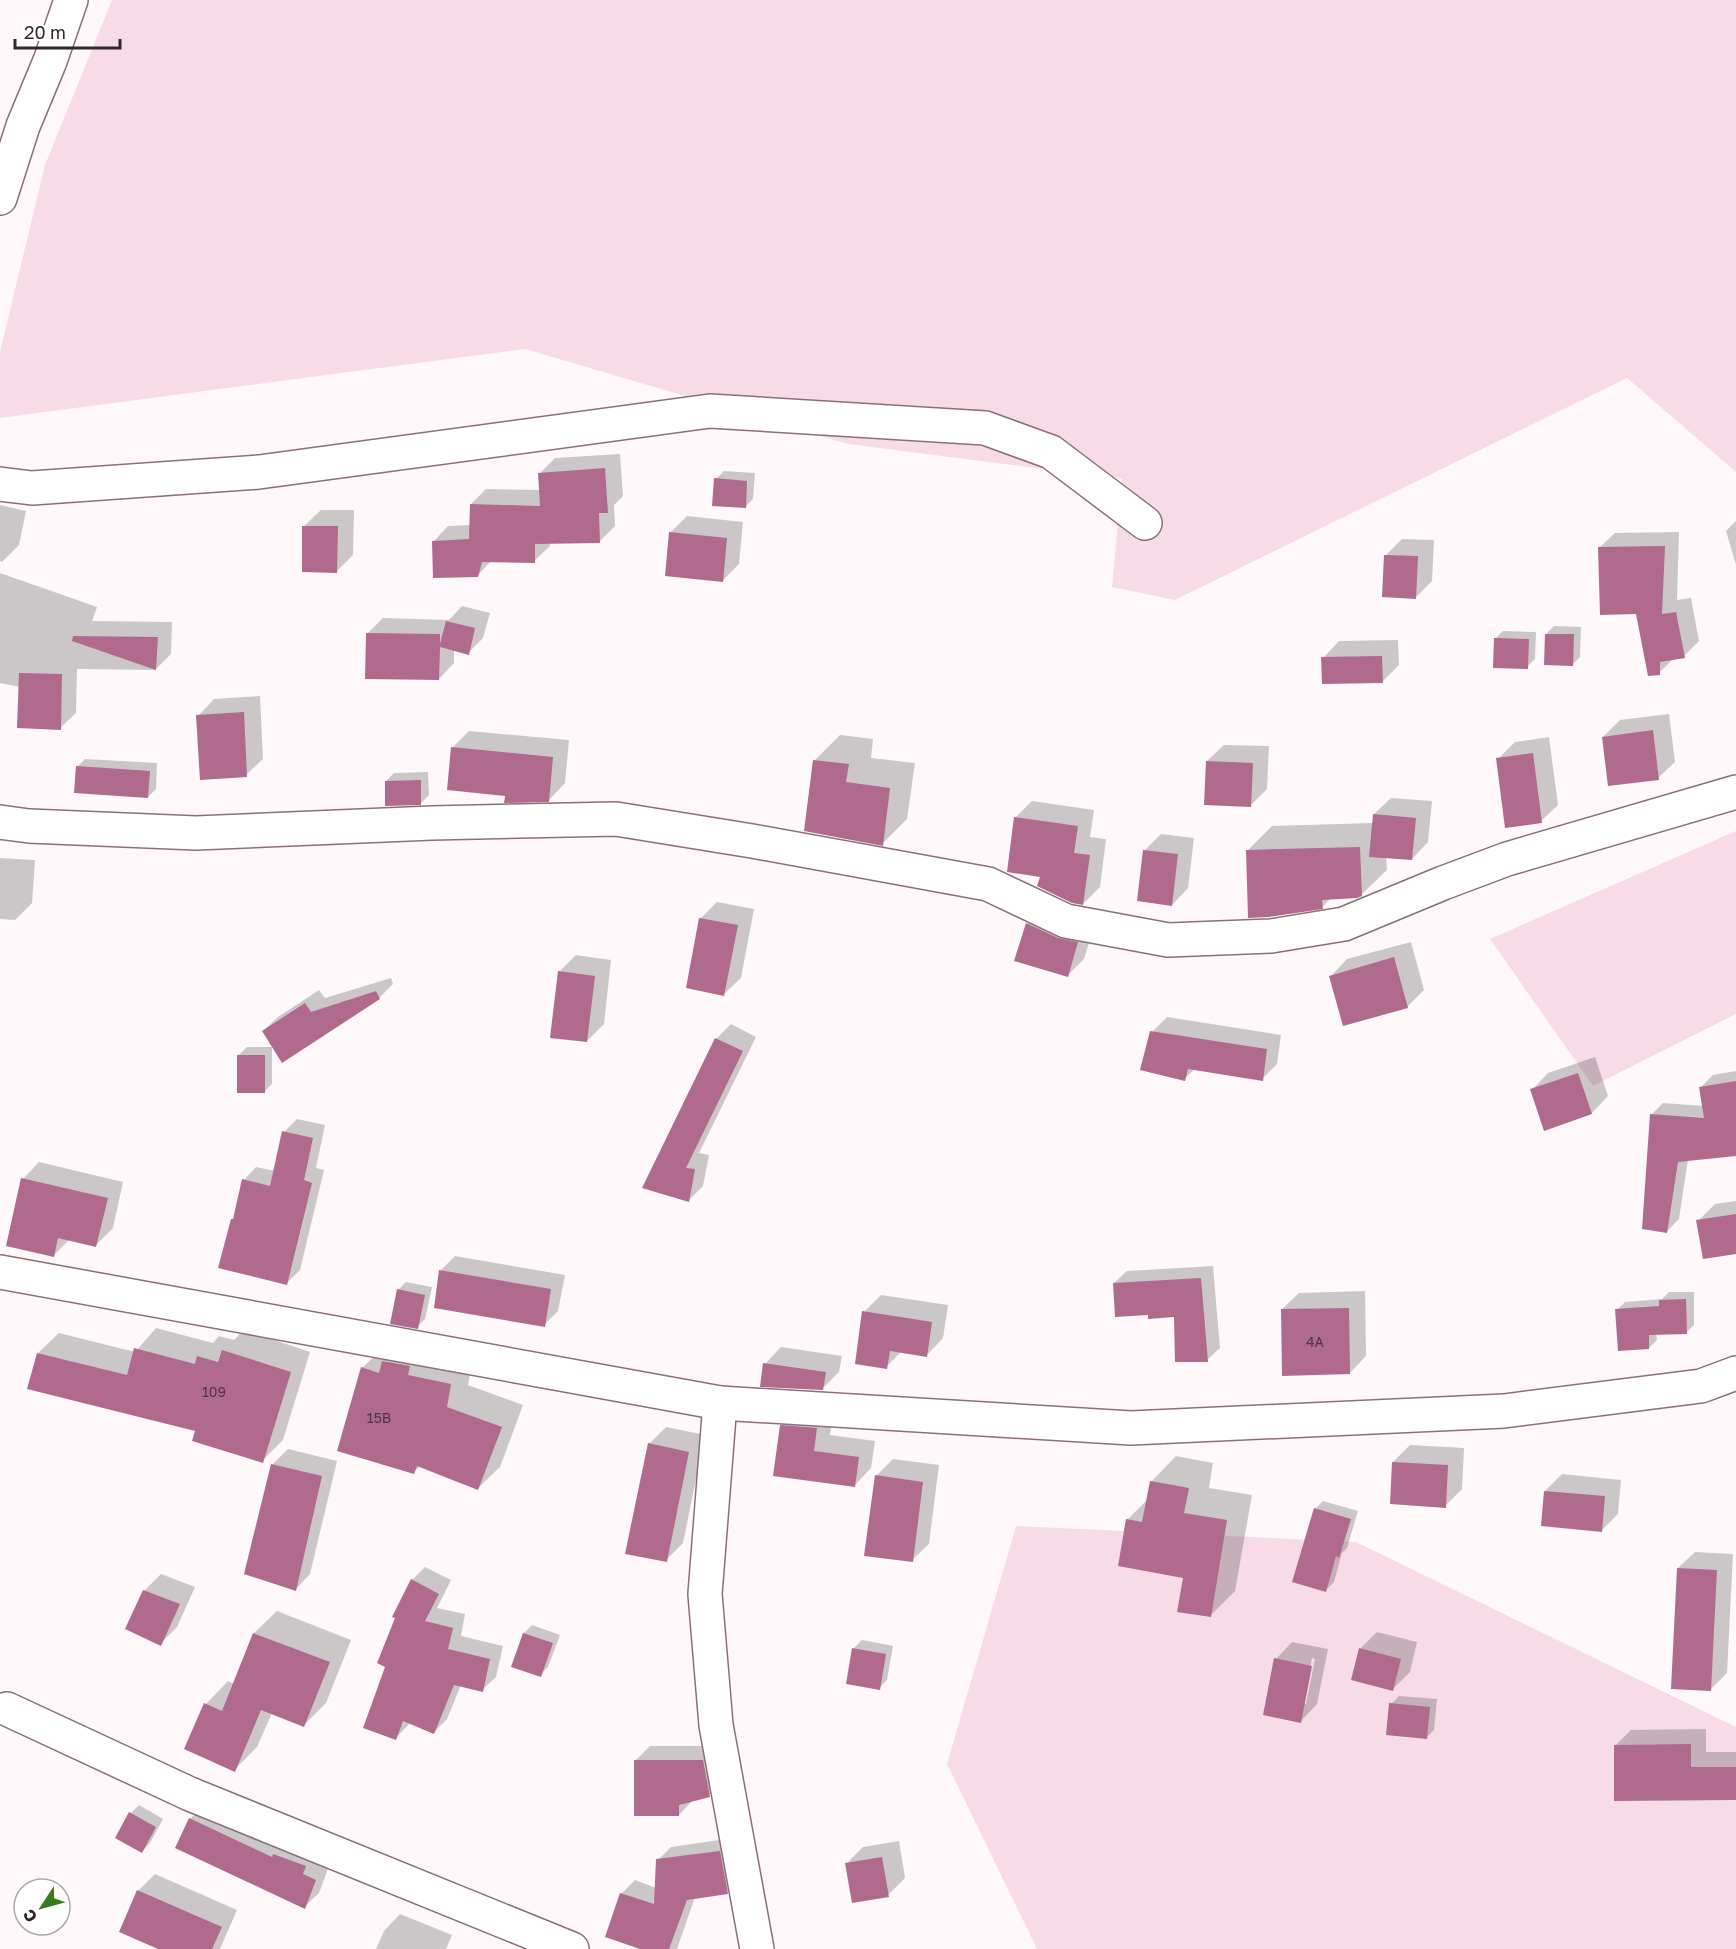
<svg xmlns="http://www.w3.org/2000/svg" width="1736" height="1949" font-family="'Golos Text',sans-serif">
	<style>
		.green { fill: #f7dce8 }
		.shadow { fill: #0003; fill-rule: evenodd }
		.building { fill: #af6a8d }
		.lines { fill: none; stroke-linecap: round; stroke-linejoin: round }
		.minor-casing { stroke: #8a6f7b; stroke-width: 36 }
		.minor { stroke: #fff; stroke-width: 33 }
		.labels { text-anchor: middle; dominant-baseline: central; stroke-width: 5; stroke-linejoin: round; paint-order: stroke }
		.number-label { font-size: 14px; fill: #503744 }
	</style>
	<rect width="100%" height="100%" fill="#fef8fa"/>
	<g class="green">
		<path d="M112 0H1736V472L1627 378 1175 600 1112 587 1122 479 848 444 525 349 0 418V352L45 165Z"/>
		<path d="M1736 831V1014L1593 1086 1490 939Z"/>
		<path d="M1016 1526 1356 1542 1736 1727V1949H1037L947 1764Z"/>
	</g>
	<g class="shadow">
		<path d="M620 454 623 496 614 505 615 526 599 542H550V546L534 561 492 560 478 575 433 542 448 526 471 525V504L486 489 540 490 539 474 555 458Z"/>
		<path d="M724 471 755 473 753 499 745 507 716 479Z"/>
		<path d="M0 505 26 511 19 545 2 562 0 561Z"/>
		<path d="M321 510H354L353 555 336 572 304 526Z"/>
		<path d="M687 516 743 522 739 564 723 580 671 532Z"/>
		<path d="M1736 521V565L1726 531Z"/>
		<path d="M1679 532 1677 600 1691 598 1699 641 1684 656 1674 658 1659 673 1638 613 1599 548 1615 533Z"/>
		<path d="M1402 539 1434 540 1432 581 1415 598 1386 555Z"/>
		<path d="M0 573 97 607 92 621 172 622 171 654 155 670 77 669 76 713 60 728 20 687 0 683Z"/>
		<path d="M462 606 490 613 483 638 468 653 454 649V663L439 679 367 634 383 618 449 620Z"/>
		<path d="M1554 626 1581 627 1580 657 1572 665 1546 634Z"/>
		<path d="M1503 631 1536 632 1535 659 1527 667 1495 639Z"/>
		<path d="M1398 640 1399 665 1382 682 1323 658 1339 641Z"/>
		<path d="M260 696 263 759 246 775 198 716 214 699Z"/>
		<path d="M1669 714 1675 762 1658 778 1603 737 1620 720Z"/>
		<path d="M469 731 569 740 565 783 549 800 506 794 452 748Z"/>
		<path d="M840 735 873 739 871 758 915 763 907 819 882 844 815 760Z"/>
		<path d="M1549 737 1558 805 1541 821 1498 759 1515 742Z"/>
		<path d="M1224 745 1269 746 1267 789 1251 805 1207 761Z"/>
		<path d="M85 759 157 763 156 789 148 797 77 767Z"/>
		<path d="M428 772 429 795 421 803 386 781 394 773Z"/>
		<path d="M1391 798 1432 801 1428 842 1412 859 1386 857 1387 870 1361 895 1331 898 1322 907 1247 851 1272 826 1373 823 1374 814Z"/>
		<path d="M1032 801 1094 810 1090 837 1106 839 1100 887 1083 904 1042 876 1016 817Z"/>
		<path d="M1161 834 1194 838 1188 888 1172 905 1144 851Z"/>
		<path d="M0 858 35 860 32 903 15 920 0 919Z"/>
		<path d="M717 902 754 909 741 978 724 994 700 919Z"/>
		<path d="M1044 907 1094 926 1084 959 1068 975 1016 960 1027 924Z"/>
		<path d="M1411 942 1424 990 1407 1007 1331 976 1347 959Z"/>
		<path d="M576 955 611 960 604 1024 587 1041 559 972Z"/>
		<path d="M391 978 393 984 379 998 263 1031 278 1017 319 990 325 998Z"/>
		<path d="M1167 1017 1281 1035 1277 1064 1262 1079 1195 1069 1184 1079 1152 1032Z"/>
		<path d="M731 1024 756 1037 699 1153 709 1155 703 1186 689 1200 644 1187 716 1039Z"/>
		<path d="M247 1047H272V1084L264 1092 239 1055Z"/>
		<path d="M1595 1057 1608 1096 1592 1113 1532 1090 1548 1073Z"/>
		<path d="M1736 1071V1155L1688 1159 1679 1219 1667 1231 1651 1115 1663 1103 1704 1106 1701 1087 1713 1075Z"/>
		<path d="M297 1119 325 1125 316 1168 324 1170 300 1270 287 1283 235 1217 244 1180 256 1167 275 1171 284 1132Z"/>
		<path d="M39 1162 123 1182 113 1228 96 1245 70 1239 53 1256 23 1179Z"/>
		<path d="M1736 1201V1253L1698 1221 1715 1204Z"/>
		<path d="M455 1256 565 1275 558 1311 544 1325 441 1270Z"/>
		<path d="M1213 1266 1220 1348 1207 1360 1175 1316 1149 1313 1114 1283 1127 1271Z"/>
		<path d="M406 1282 432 1287 425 1319 417 1327 398 1290Z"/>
		<path d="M1365 1291 1366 1356 1350 1373 1282 1309 1299 1293Z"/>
		<path d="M1669 1292H1694V1325L1686 1333H1656L1657 1340 1649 1348 1617 1310 1625 1302 1662 1299Z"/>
		<path d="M881 1295 948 1305 943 1338 927 1355 902 1351 886 1367 864 1312Z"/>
		<path d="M156 1328 213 1343 219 1336 234 1340 244 1330 310 1352 283 1440 262 1461 38 1353 59 1333 135 1352Z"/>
		<path d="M384 1347 472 1363 468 1385 523 1405 500 1467 478 1488 420 1466 414 1472 362 1368Z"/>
		<path d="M781 1347 842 1356 839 1372 822 1389 765 1364Z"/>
		<path d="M798 1409 833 1411 830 1435 875 1441 871 1468 855 1485 781 1426Z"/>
		<path d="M666 1427 705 1435 683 1543 666 1560 649 1444Z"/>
		<path d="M1410 1445 1464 1448 1462 1489 1445 1506 1393 1462Z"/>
		<path d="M288 1449 337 1461 310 1574 295 1590 272 1465Z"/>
		<path d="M1176 1456 1213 1463 1209 1488 1252 1495 1235 1591 1210 1616 1185 1577 1127 1520 1148 1499 1151 1482Z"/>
		<path d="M893 1459 939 1465 929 1544 912 1560 876 1476Z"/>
		<path d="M1562 1474 1621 1480 1618 1514 1601 1531 1545 1491Z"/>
		<path d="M1323 1501 1358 1511 1347 1548 1342 1553 1334 1582 1326 1590 1315 1509Z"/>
		<path d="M1695 1552 1733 1554 1727 1673 1710 1690 1678 1568Z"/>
		<path d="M425 1567 451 1580 437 1608 465 1614 461 1636 503 1646 496 1677 482 1690 461 1685 447 1719 434 1732 410 1723 396 1738 387 1666 412 1580Z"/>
		<path d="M161 1574 195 1587 177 1627 160 1644 144 1591Z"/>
		<path d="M277 1611 351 1640 326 1703 304 1725 272 1713 257 1747 234 1770 206 1704 228 1681 234 1684 254 1633Z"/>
		<path d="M532 1625 560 1635 548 1667 540 1675 513 1666 524 1633Z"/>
		<path d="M1377 1632 1417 1642 1410 1672 1393 1689 1360 1649Z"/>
		<path d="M862 1640 893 1646 887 1680 879 1688 854 1648Z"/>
		<path d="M1292 1642 1328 1649 1317 1704 1301 1721 1276 1659ZM1312 1658 1315 1659 1306 1704H1303Z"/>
		<path d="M1399 1696 1437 1699 1434 1730 1426 1738 1391 1704Z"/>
		<path d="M1706 1729V1752H1736V1799L1615 1746 1631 1730Z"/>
		<path d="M650 1746H718L724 1780 709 1795 694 1799 679 1815 635 1761Z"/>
		<path d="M139 1805 163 1819 150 1843 142 1851 117 1837 131 1813Z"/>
		<path d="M204 1805 329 1866 319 1893 304 1907 190 1819Z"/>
		<path d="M733 1838 740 1879 727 1892 695 1897 677 1949H645L621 1894 635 1880 656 1888 658 1860 671 1847Z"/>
		<path d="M899 1841 905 1878 888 1895 847 1863 863 1847Z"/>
		<path d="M155 1874 237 1910 220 1949H162L121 1931 139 1890Z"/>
		<path d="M400 1914 452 1935 446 1949H376L384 1931Z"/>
	</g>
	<g class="building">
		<path d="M605 468 608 513H599L600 543 535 544V563L482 562 478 577 433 578 432 541 469 539 470 504 540 506 538 473Z"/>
		<path d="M714 478 747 481 746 508 712 506Z"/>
		<path d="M302 526H338L337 573 302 572Z"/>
		<path d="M669 532 727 538 723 582 665 576Z"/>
		<path d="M1665 546 1662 614 1676 612 1685 658 1660 662V675L1648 676 1636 614 1600 615 1598 547Z"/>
		<path d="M1384 555 1418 556 1416 599 1382 597Z"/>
		<path d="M446 621 475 628 469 655 440 647 439 680 365 679 366 633 440 634V644Z"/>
		<path d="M1545 634H1574L1573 666 1544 665Z"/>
		<path d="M73 636 158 637 156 670 72 641Z"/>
		<path d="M1494 638 1529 639 1528 669 1493 668Z"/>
		<path d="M1382 656 1383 683 1322 684 1321 657Z"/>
		<path d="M19 673 62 674 61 730 17 728Z"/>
		<path d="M244 712 247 777 200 780 196 715Z"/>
		<path d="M1653 730 1659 780 1608 786 1602 737Z"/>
		<path d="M451 747 553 757 549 802 504 803 505 796 447 790Z"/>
		<path d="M1533 753 1542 823 1505 828 1496 758Z"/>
		<path d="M813 760 849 764 846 782 890 788 883 846 804 831Z"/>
		<path d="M1206 761 1253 763 1251 807 1204 805Z"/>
		<path d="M76 766 150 771 148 798 74 793Z"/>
		<path d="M421 780V805L385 806V781Z"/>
		<path d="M1373 814 1416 818 1412 860 1369 857Z"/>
		<path d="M1014 817 1078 826 1074 853 1090 855 1083 905 1072 903 1037 886 1040 877 1007 872Z"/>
		<path d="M1360 847 1362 896 1357 898 1322 900 1323 909 1269 917 1248 918 1246 850Z"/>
		<path d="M1143 850 1178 854 1172 906 1137 901Z"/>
		<path d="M699 918 738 925 724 996 686 988Z"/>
		<path d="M1026 923 1058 938 1078 942 1068 977 1014 961Z"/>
		<path d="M1394 957 1408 1008 1343 1026 1329 976Z"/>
		<path d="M558 971 595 976 587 1042 550 1038Z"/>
		<path d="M376 991 380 999 282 1063 262 1031 305 1003 311 1012Z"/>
		<path d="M1150 1031 1267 1049 1263 1081 1188 1069 1185 1081 1140 1070Z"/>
		<path d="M715 1038 743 1051 686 1168 695 1169 689 1202 642 1188Z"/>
		<rect x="237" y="1055" width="28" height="38"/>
		<path d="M1578 1073 1592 1114 1544 1131 1530 1089Z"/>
		<path d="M1736 1081V1156L1678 1162 1667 1233 1642 1229 1650 1114 1704 1118 1699 1087Z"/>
		<path d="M282 1131 313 1138 304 1180 312 1183 287 1285 218 1268 231 1219H233L242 1179 270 1186Z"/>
		<path d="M21 1178 108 1198 96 1247 58 1238 54 1257 6 1246Z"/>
		<path d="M1736 1214V1254L1703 1259 1696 1220Z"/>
		<path d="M439 1270 551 1289 545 1327 434 1308Z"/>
		<path d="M1201 1278 1208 1362H1175L1174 1317 1148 1319V1315L1115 1317 1113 1283Z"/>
		<path d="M397 1289 425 1295 418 1329 390 1324Z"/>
		<path d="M1686 1299 1687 1334 1649 1335V1349L1618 1351 1615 1309 1659 1306V1300Z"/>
		<path d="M1349 1308 1350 1374 1282 1376 1281 1309Z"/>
		<path d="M862 1311 932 1322 927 1357 890 1351 887 1369 855 1364Z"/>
		<path d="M134 1348 195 1364 197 1356 218 1362 222 1350 291 1372 263 1463 192 1441 195 1431 27 1389 37 1353 127 1375Z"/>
		<path d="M382 1361 410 1366 408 1375 451 1384 447 1407 502 1427 478 1490 417 1466 414 1474 337 1451 361 1367 379 1373Z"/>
		<path d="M763 1363 826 1372 823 1390 760 1387Z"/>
		<path d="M780 1425 817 1428 814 1451 859 1457 855 1487 773 1476Z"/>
		<path d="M648 1443 689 1452 667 1562 625 1554Z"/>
		<path d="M1392 1462 1448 1465 1446 1508 1390 1504Z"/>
		<path d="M271 1464 322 1476 296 1591 244 1574Z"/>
		<path d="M875 1475 923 1482 913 1562 864 1556Z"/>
		<path d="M1150 1481 1189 1488 1184 1513 1227 1520 1211 1617 1177 1612 1183 1578 1118 1566 1126 1519 1142 1522Z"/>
		<path d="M1544 1491 1605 1496 1602 1532 1541 1526Z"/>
		<path d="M1314 1508 1351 1519 1339 1558 1336 1556 1326 1592 1292 1582Z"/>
		<path d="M1677 1568 1717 1570 1711 1691 1671 1689Z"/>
		<path d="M411 1579 439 1594 425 1621 453 1628 448 1649 490 1659 483 1692 454 1685 434 1734 403 1721 396 1740 363 1728 385 1667 377 1663 395 1618 392 1617Z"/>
		<path d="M143 1590 180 1604 161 1646 125 1629Z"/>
		<path d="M253 1633 330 1662 304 1727 261 1710 235 1772 184 1749 204 1703 222 1711Z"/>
		<path d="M523 1633 553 1643 541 1677 511 1667Z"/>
		<path d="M852 1648 886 1654 880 1690 846 1684Z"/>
		<path d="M1359 1648 1401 1659 1393 1691 1351 1680Z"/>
		<path d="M1274 1658 1312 1666 1301 1723 1263 1715Z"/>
		<path d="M1389 1703 1430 1707 1427 1739 1386 1735Z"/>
		<path d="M1691 1744V1767H1736V1800L1614 1801V1745Z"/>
		<path d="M634 1760H703L710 1797 679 1805V1816H634Z"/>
		<path d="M129 1812 156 1827 142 1853 115 1838Z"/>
		<path d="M189 1818 272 1857 273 1854 306 1866 303 1874 316 1880 305 1909 175 1848Z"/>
		<path d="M720 1851 728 1894 687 1900 669 1949H640L605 1937 620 1893 654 1904 656 1859Z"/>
		<path d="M882 1857 889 1897 852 1903 845 1863Z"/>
		<path d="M137 1890 222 1927 212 1949H158L119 1932Z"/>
	</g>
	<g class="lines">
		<defs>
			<g id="minor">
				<path d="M0 198 23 126 50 61 71 0"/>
				<path d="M0 484 32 488 259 472 710 411 985 428 1051 452 1145 523"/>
				<path d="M0 822 29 826 196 833 432 823 616 819 752 841 988 884 1066 921 1168 940 1271 936 1344 924 1443 883 1507 859 1736 792"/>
				<path d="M0 1272 720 1403 1131 1428 1504 1411 1701 1386 1736 1373"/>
				<path d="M720 1403 705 1594 716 1725 757 1949"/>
				<path d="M7 1709 190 1794 572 1949"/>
			</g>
		</defs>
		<use href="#minor" class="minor-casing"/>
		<use href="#minor" class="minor"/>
	</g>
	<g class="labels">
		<g class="number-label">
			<text x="1315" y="1341">4А</text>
			<text x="214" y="1391">109</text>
			<text x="379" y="1417">15В</text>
		</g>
	</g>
	<g transform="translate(42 1907) rotate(234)"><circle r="28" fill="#ffffff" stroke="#ada8aa" stroke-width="1.5"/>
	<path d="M0-4.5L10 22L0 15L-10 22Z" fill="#387c1e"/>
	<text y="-9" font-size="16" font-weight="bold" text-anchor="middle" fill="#31262b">С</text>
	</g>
	<path d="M15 39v9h105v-9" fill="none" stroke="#31262b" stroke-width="3"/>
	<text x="24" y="39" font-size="18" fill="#31262b" stroke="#ffffff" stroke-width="4.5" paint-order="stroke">20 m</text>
</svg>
